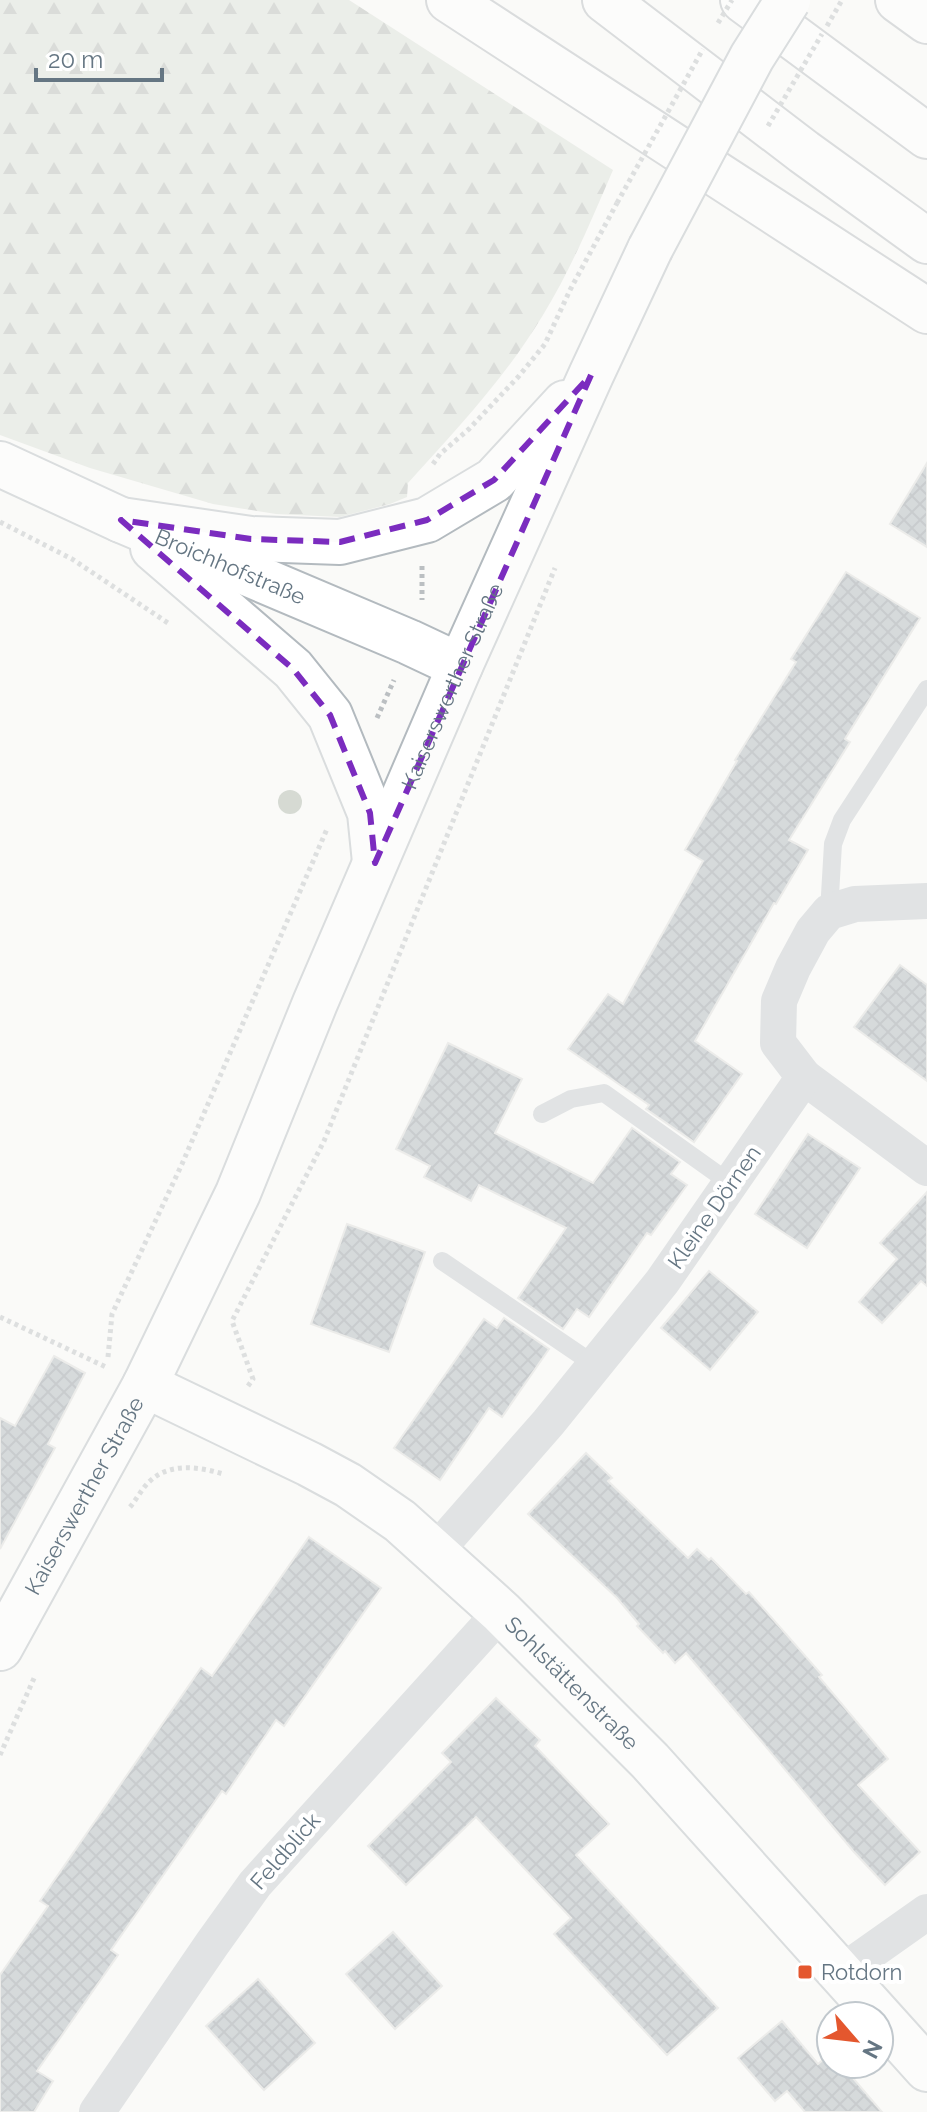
<svg xmlns="http://www.w3.org/2000/svg" width="927" height="2112" font-family="Raleway,sans-serif">
	<style>
		.forest { fill: url(#forest-firs) }
		.building { fill: url(#building-cross-hatch); stroke: #dcdcda; stroke-width: 2 }
		.lines { fill: none; stroke-linecap: round; stroke-linejoin: round }
		.secondary-casing { stroke: #b3babf; stroke-width: 48 }
		.highway-casing { stroke: #b4b9bd; stroke-width: 48 }
		.path { stroke: #bbbfc2; stroke-width: 5; stroke-dasharray: 4 4; stroke-linecap: butt }
		.lane { stroke: #c3c8cc; stroke-width: 18 }
		.street { stroke: #c3c8cc; stroke-width: 36 }
		.secondary { stroke: #fff; stroke-width: 44 }
		.highway { stroke: #fff; stroke-width: 44 }
		.secondary-bridge-casing { stroke: #b3babf; stroke-width: 48; stroke-linecap: butt }
		.path-bridge { stroke: #bbbfc2; stroke-width: 5; stroke-dasharray: 4 4; stroke-linecap: butt }
		.secondary-bridge { stroke: #fff; stroke-width: 44 }
		.tree { fill: #aab4a7 }
		.marked { fill: none; stroke: #7b2cbf; stroke-width: 6; stroke-dasharray: 16 10; stroke-linejoin: round }
		.poi-dot { fill: #e4572e; stroke: #fff; stroke-width: 3 }
		.labels { text-anchor: middle; dominant-baseline: central; stroke-width: 8; stroke-linejoin: round; paint-order: stroke }
		.street-label { font-size: 22px; fill: #657683; stroke: #fff }
		.poi-label { font-size: 22px; fill: #657683; stroke: #fff; text-anchor: start }
	</style>
	<defs>
		<pattern id="forest-firs" width="22" height="20" patternUnits="userSpaceOnUse" patternTransform="scale(2)"><rect width="22" height="20" fill="#dadfd7"/><path d="M5 1l3.5 6h-7zM16 11l3.5 6h-7z" fill="#b4b9b4"/></pattern>
		<pattern id="building-cross-hatch" width="8" height="8" patternUnits="userSpaceOnUse" patternTransform="scale(2)"><rect width="8" height="8" fill="#aab3b9"/><path d="M0 0l8 8M0 8l8-8" fill="none" stroke="#8e969c"/></pattern>
	</defs>
	<rect width="100%" height="100%" fill="#fafaf8"/>
	<path class="forest" d="M0 0H349L613 170C592 219 571 269 543 315 506 377 456 430 408 483L407 497 390 504 340 517 276 514 213 504 90 468 0 435Z"/>
	<g class="building">
		<path d="M927 463V547L890 524Z"/>
		<path d="M846 572 920 618 845 739 850 742 789 840 808 850 776 904 774 903 695 1041 742 1074 694 1142 646 1109 649 1105 568 1049 608 994 623 1004 703 861 685 850 737 761 735 760 796 662 791 659Z"/>
		<path d="M900 965 927 985V1081L854 1027Z"/>
		<path d="M448 1043 522 1079 495 1133 593 1183 632 1128 680 1162 671 1174 687 1185 651 1235 647 1233 589 1317 577 1309 563 1329 518 1298 566 1228 479 1185 471 1201 424 1177 430 1166 396 1149Z"/>
		<path d="M808 1134 860 1168 807 1248 755 1214Z"/>
		<path d="M927 1192V1286L921 1281 882 1323 859 1302 897 1259 880 1243Z"/>
		<path d="M347 1224 425 1252 389 1352 311 1324Z"/>
		<path d="M709 1271 758 1312 710 1370 661 1328Z"/>
		<path d="M504 1318 549 1349 502 1417 489 1408 440 1480 394 1448 484 1319 497 1328Z"/>
		<path d="M54 1356 85 1373 48 1444 55 1448 0 1549V1418L15 1426Z"/>
		<path d="M586 1453 612 1478 608 1481 688 1558 697 1549 709 1560 711 1558 746 1594 749 1592 822 1675 819 1677 888 1759 858 1785 920 1852 885 1885 854 1852 757 1736 686 1653 675 1663 665 1651 663 1653 637 1626 639 1624 617 1598 528 1514Z"/>
		<path d="M309 1537 381 1588 284 1726 276 1720 226 1794 222 1791 111 1950 118 1955 37 2071 53 2081 34 2112H0V1975L48 1906 40 1901 201 1668 212 1676Z"/>
		<path d="M496 1698 540 1740 535 1746 609 1824 576 1855 718 2008 667 2055 554 1934 571 1918 476 1817 406 1885 368 1846 451 1762 442 1753Z"/>
		<path d="M393 1932 442 1986 395 2029 346 1974Z"/>
		<path d="M258 1979 315 2043 264 2090 206 2026Z"/>
		<path d="M782 2021 818 2064 831 2053V2064H841L882 2112H805L787 2091 775 2101 738 2058Z"/>
	</g>
	<g class="lines">
		<defs>
			<g id="secondary">
				<path id="s1" d="M0 464 121 520 409 642 460 666"/>
				<path d="M121 520 251 539 340 542 427 520 494 480 565 403"/>
				<path d="M153 548 293 669 330 715 370 813 375 862"/>
				<path id="s2" d="M145 1385 309 1464 348 1485 400 1521 501 1612 650 1761 927 2069"/>
				<path id="s3" d="M0 1648 145 1385 238 1193 315 1003 460 666 591 375 650 249"/>
			</g>
			<g id="highway">
				<path d="M449 0 927 311"/>
				<path d="M605 0 804 152 927 241"/>
				<path d="M743 0 927 136"/>
				<path d="M898 0 927 21"/>
			</g>
		</defs>
		<use href="#secondary" class="secondary-casing"/>
		<use href="#highway" class="highway-casing"/>
		<g class="path">
			<path d="M433 464 440 454 469 429 519 376 545 344 570 290 617 203"/>
			<path d="M0 522 72 559 171 625"/>
			<path d="M422 566V600"/>
			<path d="M377 718 394 680"/>
			<path d="M0 1317 108 1368"/>
			<path d="M108 1357 112 1314 182 1164 327 829"/>
			<path d="M248 1386 253 1379 232 1321 324 1141 555 568"/>
			<path d="M130 1507C137 1499 142 1488 150 1481 170 1462 200 1467 223 1474"/>
			<path d="M0 1755 35 1676"/>
		</g>
		<g class="lane">
			<path d="M829 912 833 844 842 820 927 689"/>
			<path d="M542 1114 571 1099 604 1093 730 1183"/>
			<path d="M442 1261 595 1365"/>
		</g>
		<g class="street">
			<path d="M804 1077 927 1168"/>
			<path d="M435 1552 548 1423 662 1282 804 1077 778 1043 779 1001 793 968 813 931 829 912 855 904 927 901"/>
			<path d="M842 1972 927 1912"/>
			<path d="M97 2112 212 1944 255 1884 501 1612"/>
		</g>
		<use href="#secondary" class="secondary"/>
		<use href="#highway" class="highway"/>
		<defs>
			<path id="secondary-bridge" d="M650 249 752 57 788 0"/>
		</defs>
		<use href="#secondary-bridge" class="secondary-bridge-casing"/>
		<g class="path-bridge">
			<path d="M718 23 732 0"/>
			<path d="M827 26 842 0"/>
			<path d="M768 126 822 34"/>
			<path d="M617 203 703 49"/>
		</g>
		<use href="#secondary-bridge" class="secondary-bridge"/>
	</g>
	<circle class="tree" cx="290" cy="802" r="12"/>
	<path d="M0 0H927V2112H0ZM591 375 375 863 370 813 330 715 293 669 121 520 251 539 340 542 427 520 494 480Z" fill="#fafaf8" fill-opacity=".55" fill-rule="evenodd"/>
	<path class="marked" d="M591 375 375 863 370 813 330 715 293 669 121 520 251 539 340 542 427 520 494 480Z"/>
	<rect class="poi-dot" x="797" y="1964" width="16" height="16" rx="4"/>
	<g class="labels">
		<g class="street-label">
			<text stroke="none"><textPath href="#s1" startOffset="252">Broichhofstraße</textPath></text>
			<text stroke="none"><textPath href="#s3" startOffset="1064">Kaiserswerther Straße</textPath></text>
			<text transform="translate(714 1207) rotate(-55)">Kleine Dörnen</text>
			<text stroke="none"><textPath href="#s3" startOffset="174">Kaiserswerther Straße</textPath></text>
			<text stroke="none"><textPath href="#s2" startOffset="526">Sohlstättenstraße</textPath></text>
			<text transform="translate(285 1851) rotate(-49)">Feldblick</text>
		</g>
		<g class="poi-label">
			<text x="821" y="1972">Rotdorn</text>
		</g>
	</g>
	<g transform="translate(855 2040) rotate(118)"><circle r="38" fill="#ffffff" stroke="#c1c8cd" stroke-width="2"/>
	<path d="M0-6L14 30L0 20L-14 30Z" fill="#e4572e"/>
	<text y="-12" font-size="22" font-weight="bold" text-anchor="middle" fill="#657683">N</text>
	</g>
	<path d="M36 68v12h126v-12" fill="none" stroke="#657683" stroke-width="4"/>
	<text x="48" y="68" font-size="24" fill="#657683" stroke="#ffffff" stroke-width="6" paint-order="stroke">20 m</text>
</svg>
